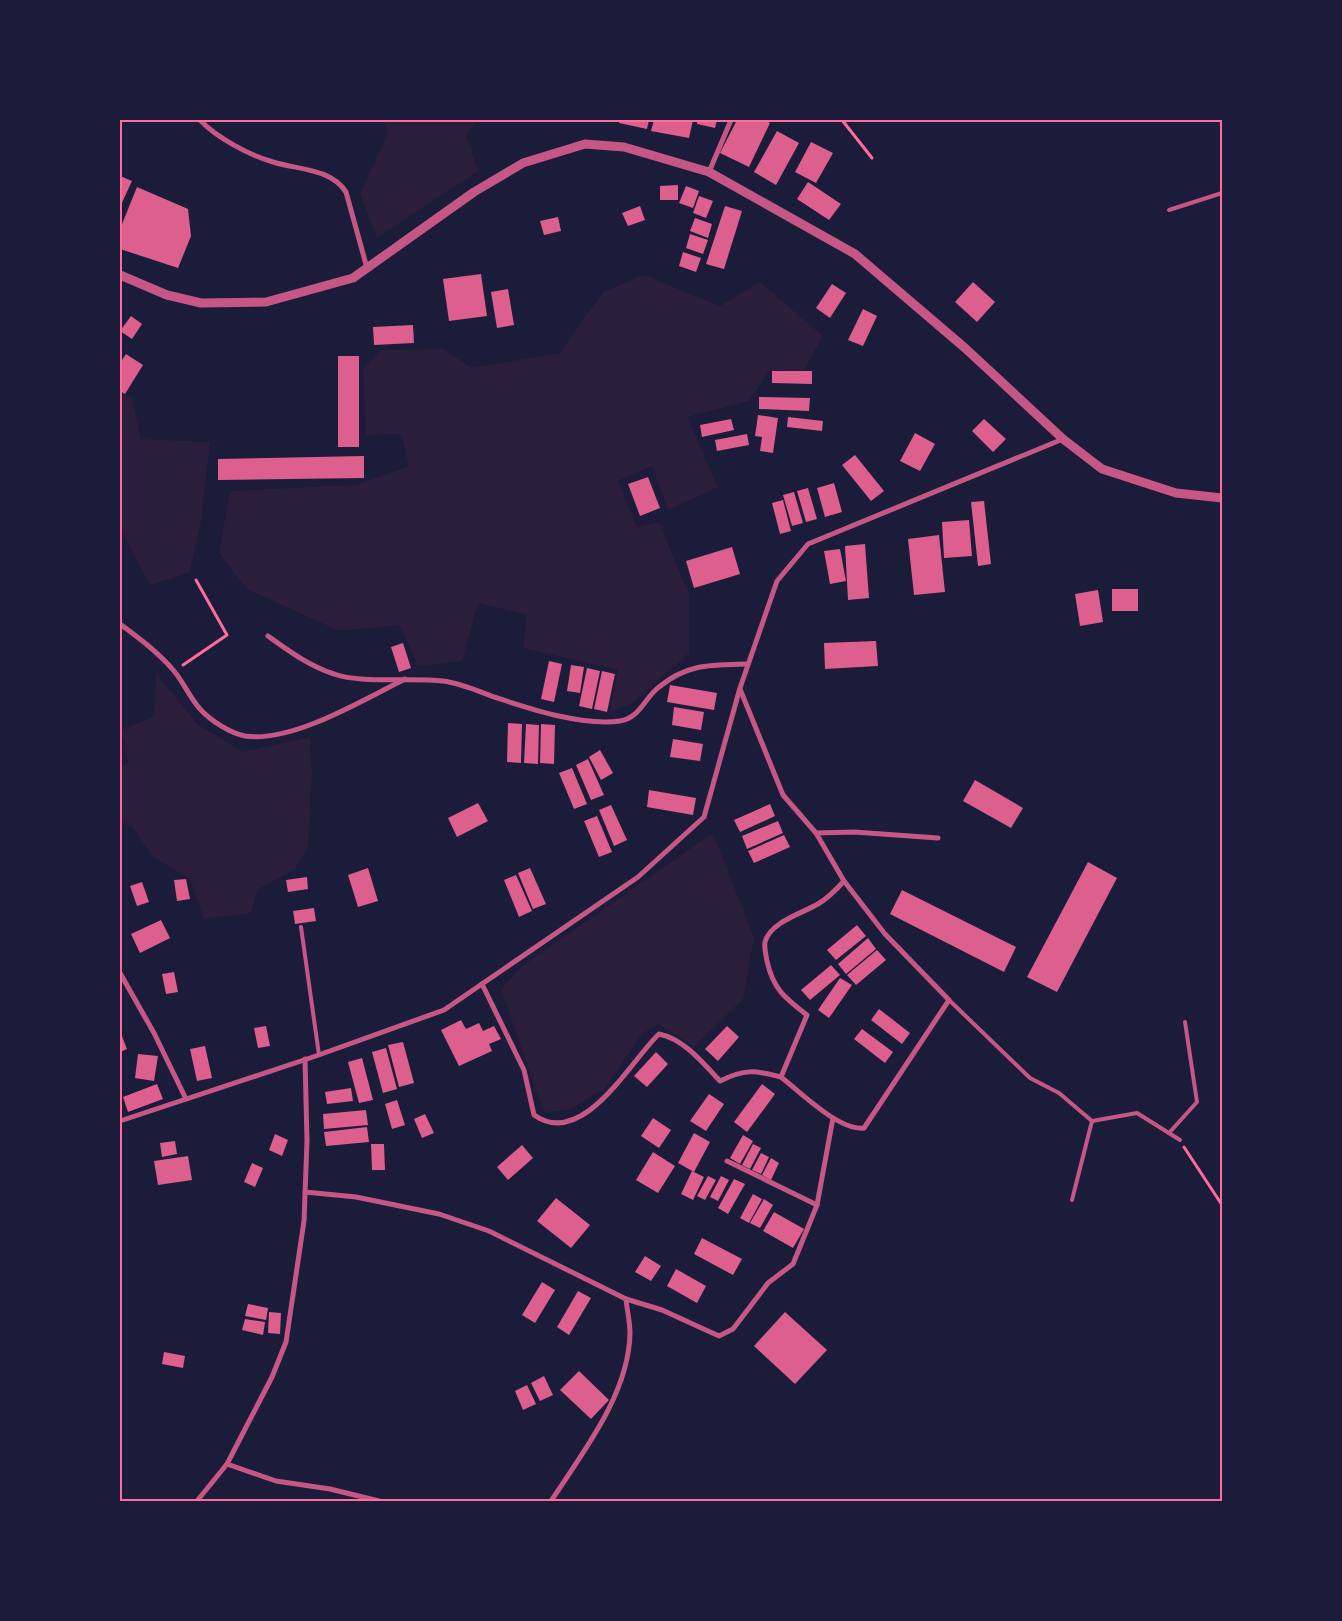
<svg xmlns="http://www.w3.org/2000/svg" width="1342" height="1621" font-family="'Roboto Condensed',sans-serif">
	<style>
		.green { fill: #2a1e3b }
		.building { fill: #dd5f8e }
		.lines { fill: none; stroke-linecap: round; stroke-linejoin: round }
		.path { stroke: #ff6b9d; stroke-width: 3 }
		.service { stroke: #c65784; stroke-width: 4 }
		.minor { stroke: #c65784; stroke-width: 5 }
		.tertiary { stroke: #c65784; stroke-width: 9 }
		.neatline { fill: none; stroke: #ff6b9d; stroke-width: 2 }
	</style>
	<rect width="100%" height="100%" fill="#1b1b3a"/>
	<g class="green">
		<path d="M383 120H476L466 136 478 171 377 238 360 194 388 134Z"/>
		<path d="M644 275 720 306 760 282 823 336 804 370 769 371 749 401 687 417 718 487 668 510 652 466 618 481 637 527 659 522 689 595V653L631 704 610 711 618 670 523 648 527 615 478 603 462 661 418 666 400 625 339 631 247 589 219 553 230 491 356 485 409 466 401 434 366 435 363 369 382 350 444 349 471 368 560 353 603 292Z"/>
		<path d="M120 392 132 397 141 439 210 442 201 522 189 573 150 585 120 528Z"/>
		<path d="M156 673 197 724 243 752 310 737 312 775 308 848 294 870 257 890 251 913 204 919 190 879 152 856 132 826 120 822V769L128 762 121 730 154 717Z"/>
		<path d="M713 833 754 938 743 999 694 1047 658 1024 642 1034 605 1088 569 1110 544 1112 501 989 522 966Z"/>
	</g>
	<g class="building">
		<path d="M620 120H649L647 129 619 123Z"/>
		<path d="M654 120H693L689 138 651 131Z"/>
		<path d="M697 120H717L715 128 697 124Z"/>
		<path d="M737 120H764L770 123 749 167 720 153Z"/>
		<path d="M777 131 799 143 776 185 754 172Z"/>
		<path d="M811 142 833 153 816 183 795 172Z"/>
		<path d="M120 176 132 181 120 207Z"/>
		<path d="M808 182 841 204 829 220 797 199Z"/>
		<path d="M678 185V200H660V186Z"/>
		<path d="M686 186 699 191 693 208 679 203Z"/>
		<path d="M137 187 188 209 191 236 178 268 120 249V229Z"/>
		<path d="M699 196 713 201 706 218 693 213Z"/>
		<path d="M640 206 645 220 628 226 622 213Z"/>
		<path d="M725 206 742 211 724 269 706 264Z"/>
		<path d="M558 217 561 231 544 235 540 221Z"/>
		<path d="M695 218 712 224 708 238 690 231Z"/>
		<path d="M690 234 708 240 703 254 686 248Z"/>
		<path d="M683 252 701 258 696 272 679 266Z"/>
		<path d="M481 274 487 316 449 321 443 279Z"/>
		<path d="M973 282 995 302 977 322 955 302Z"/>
		<path d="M832 284 846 293 830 318 816 308Z"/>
		<path d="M508 289 514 325 497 328 491 292Z"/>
		<path d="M863 309 877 316 863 346 848 340Z"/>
		<path d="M131 316 142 324 132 339 120 331Z"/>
		<path d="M413 325 414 343 374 345 373 327Z"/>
		<path d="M126 354 143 365 125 394 120 391V363Z"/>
		<rect x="338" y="356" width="21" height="91"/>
		<path d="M772 371H812V384L772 383Z"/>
		<path d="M759 397 810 398 809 411 759 409Z"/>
		<path d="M758 415 778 418 773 453 760 451 762 437 755 436Z"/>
		<path d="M788 417 823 421 822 431 787 427Z"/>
		<path d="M731 419 734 430 702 437 700 425Z"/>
		<path d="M984 419 1006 439 993 452 972 431Z"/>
		<path d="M915 433 935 444 920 471 900 461Z"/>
		<path d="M747 434 749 445 717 451 715 440Z"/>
		<path d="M855 455 884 491 871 501 842 465Z"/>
		<path d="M364 456V478L218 480V459Z"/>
		<path d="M648 477 660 508 640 516 628 484Z"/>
		<path d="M834 483 842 512 825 517 817 488Z"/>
		<path d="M808 488 817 519 806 522 797 491Z"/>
		<path d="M794 492 803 523 792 526 783 495Z"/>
		<path d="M783 500 791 531 780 534 772 503Z"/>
		<path d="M984 501 991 564 978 566 971 502Z"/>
		<path d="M969 520 972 556 944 558 942 522Z"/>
		<path d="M939 535 945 592 914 595 908 539Z"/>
		<path d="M865 544 869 598 848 600 845 546Z"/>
		<path d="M732 547 740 574 694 588 686 561Z"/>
		<path d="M840 549 846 581 830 584 824 551Z"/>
		<rect x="1112" y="589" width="26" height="22"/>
		<path d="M1098 590 1103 622 1080 626 1075 594Z"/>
		<path d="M876 641 878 666 825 669 824 643Z"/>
		<path d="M403 643 411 668 399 672 391 647Z"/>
		<path d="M549 661 562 664 554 702 541 699Z"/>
		<path d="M571 665 584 667 580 693 567 691Z"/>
		<path d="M587 668 600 671 592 709 579 706Z"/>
		<path d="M602 671 615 674 607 712 594 709Z"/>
		<path d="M670 685 717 693 714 710 667 702Z"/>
		<path d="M674 707 704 712 701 730 672 725Z"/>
		<path d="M508 723 522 724 521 763 507 762Z"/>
		<path d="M526 724 539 725 538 764 524 763Z"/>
		<path d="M541 724 555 725 554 764 540 763Z"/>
		<path d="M673 739 703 744 700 761 670 757Z"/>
		<path d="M600 750 613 773 601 780 589 757Z"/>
		<path d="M588 759 604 795 591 800 576 765Z"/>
		<path d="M572 768 587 804 574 809 559 773Z"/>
		<path d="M975 780 1023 808 1011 828 963 801Z"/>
		<path d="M649 790 696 798 693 815 647 807Z"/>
		<path d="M478 803 488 821 457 837 448 818Z"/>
		<path d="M770 804 775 816 740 832 734 820Z"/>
		<path d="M611 805 627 840 614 846 599 810Z"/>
		<path d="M597 816 612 852 599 857 584 821Z"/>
		<path d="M778 821 783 833 747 849 742 836Z"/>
		<path d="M784 835 790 847 754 863 748 851Z"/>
		<path d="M1088 862 1117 878 1057 992 1027 977Z"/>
		<path d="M368 868 378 901 358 907 348 875Z"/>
		<path d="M530 868 546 904 533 909 518 873Z"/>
		<path d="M516 875 532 911 519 917 504 880Z"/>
		<path d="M307 877 308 889 288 892 286 880Z"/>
		<path d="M186 879 190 899 177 901 174 880Z"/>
		<path d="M142 882 149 902 137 906 130 886Z"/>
		<path d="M902 890 1016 947 1004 972 890 914Z"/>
		<path d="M314 908 316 921 295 924 293 911Z"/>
		<path d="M161 920 170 938 140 953 131 934Z"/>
		<path d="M857 925 866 936 836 960 827 950Z"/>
		<path d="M868 938 876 949 846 974 838 964Z"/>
		<path d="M877 950 886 960 856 985 847 975Z"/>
		<path d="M831 965 840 975 810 1000 801 990Z"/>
		<path d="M174 972 178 992 166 994 162 974Z"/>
		<path d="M840 978 852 985 829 1018 818 1010Z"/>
		<path d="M879 1009 910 1033 902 1044 871 1020Z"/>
		<path d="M461 1020 466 1029 479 1023 483 1031 494 1026 501 1039 489 1044 492 1051 459 1066 441 1030Z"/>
		<path d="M266 1026 270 1046 258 1048 254 1028Z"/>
		<path d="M727 1026 739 1037 718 1061 705 1049Z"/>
		<path d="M862 1029 893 1052 885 1063 854 1039Z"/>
		<path d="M120 1031 127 1049 120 1052Z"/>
		<path d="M403 1042 414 1083 399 1087 388 1045Z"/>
		<path d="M205 1046 212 1078 197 1081 190 1049Z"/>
		<path d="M386 1048 397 1089 383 1093 372 1052Z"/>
		<path d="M656 1052 668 1064 647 1087 634 1076Z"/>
		<path d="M138 1054 158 1056 154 1081 135 1078Z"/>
		<path d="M362 1058 373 1100 359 1103 348 1062Z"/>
		<path d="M157 1084 163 1099 128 1112 123 1097Z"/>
		<path d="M762 1084 775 1094 747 1132 734 1122Z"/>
		<path d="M351 1088 353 1101 327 1104 325 1092Z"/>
		<path d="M709 1094 724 1104 706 1131 690 1121Z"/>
		<path d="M397 1100 405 1125 392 1129 385 1104Z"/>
		<path d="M366 1110 368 1125 324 1129 323 1114Z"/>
		<path d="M425 1114 434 1133 422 1138 414 1119Z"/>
		<path d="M653 1118 671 1130 659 1148 641 1136Z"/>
		<path d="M367 1127 369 1142 326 1146 324 1132Z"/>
		<path d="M694 1133 710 1142 694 1172 678 1163Z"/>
		<path d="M275 1134 288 1140 282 1156 269 1150Z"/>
		<path d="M743 1135 753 1141 740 1164 730 1158Z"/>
		<path d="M175 1141 177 1154 162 1157 160 1143Z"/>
		<path d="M371 1144H384L385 1170H372Z"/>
		<path d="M753 1144 761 1148 750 1169 742 1165Z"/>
		<path d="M522 1145 533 1158 508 1180 497 1167Z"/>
		<path d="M653 1152 675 1166 658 1193 636 1180Z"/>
		<path d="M761 1153 769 1157 761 1174 752 1170Z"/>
		<path d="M188 1156 192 1180 158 1185 154 1161Z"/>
		<path d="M771 1158 779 1163 771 1180 762 1175Z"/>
		<path d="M252 1163 263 1168 255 1187 244 1182Z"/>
		<path d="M692 1171 704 1177 693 1200 681 1194Z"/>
		<path d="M708 1176 716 1180 705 1200 697 1196Z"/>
		<path d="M721 1176 729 1180 718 1201 710 1197Z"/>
		<path d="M734 1179 745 1184 728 1214 718 1208Z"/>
		<path d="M753 1194 762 1199 749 1223 740 1218Z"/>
		<path d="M556 1198 590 1225 571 1248 537 1221Z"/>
		<path d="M764 1199 773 1205 760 1228 750 1223Z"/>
		<path d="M774 1212 804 1229 793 1248 763 1231Z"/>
		<path d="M702 1238 742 1259 733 1275 694 1254Z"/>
		<path d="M645 1256 661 1266 651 1281 635 1272Z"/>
		<path d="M676 1269 706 1286 697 1303 667 1286Z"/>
		<path d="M542 1282 555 1290 535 1323 522 1315Z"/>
		<path d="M578 1291 591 1298 569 1335 557 1327Z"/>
		<path d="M248 1304 268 1308 266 1320 245 1316Z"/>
		<path d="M269 1312 281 1313 280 1334 268 1333Z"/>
		<path d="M785 1312 827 1350 795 1384 754 1346Z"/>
		<path d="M245 1319 265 1322 263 1335 242 1330Z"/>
		<path d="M164 1352 185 1356 183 1368 162 1364Z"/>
		<path d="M579 1371 609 1400 591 1419 560 1390Z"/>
		<path d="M544 1376 553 1395 540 1401 531 1383Z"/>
		<path d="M527 1385 536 1404 523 1410 515 1391Z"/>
	</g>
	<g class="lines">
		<g class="path">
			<path d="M842 120 872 158"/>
			<path d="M183 665 227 635 196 580"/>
			<path d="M1184 1147 1222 1205"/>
		</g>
		<g class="service">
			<path d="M1169 210 1222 193"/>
			<path d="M301 927 319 1055"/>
			<path d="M949 1000 1030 1078 1059 1093 1092 1121 1072 1200"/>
			<path d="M1092 1121 1137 1113 1180 1140"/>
			<path d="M1169 1133 1197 1102 1185 1022"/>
		</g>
		<g class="minor">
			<path d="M200 120C217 138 249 155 273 162 299 170 330 168 346 192L367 268"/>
			<path d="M709 172 731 120"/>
			<path d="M120 624C139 638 159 653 174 671 184 683 190 698 200 709 211 721 230 733 245 736 292 743 363 700 405 679"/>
			<path d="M268 636C289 651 309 666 334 674 362 684 411 677 443 681 460 683 478 691 494 697 531 709 581 726 620 721 640 718 645 697 659 687 688 663 712 665 748 664"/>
			<path d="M740 689 783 795 816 833 844 881 885 934 949 1000 864 1128C839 1131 800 1092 781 1077"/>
			<path d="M816 833 854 832 938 838"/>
			<path d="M120 973 154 1033 186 1099"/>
			<path d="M482 984 524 1070 534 1115C583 1150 631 1060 659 1034 684 1039 703 1063 720 1081 744 1069 755 1070 781 1077L807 1015C785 998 773 989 767 961 766 956 764 947 765 942 770 922 803 913 818 904 828 898 836 890 844 881"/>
			<path d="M120 1121 313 1057 444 1010 638 877 704 817 740 688 777 581 808 544 1063 439"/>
			<path d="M727 1161 817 1205"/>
			<path d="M305 1192 356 1197 439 1214 489 1231 626 1299 662 1310 719 1336 733 1329 768 1283 793 1264 817 1205 833 1118"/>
			<path d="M227 1464 276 1481 330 1489 379 1501"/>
			<path d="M197 1501 227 1464 272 1377 286 1342 304 1221 307 1141 305 1059"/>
			<path d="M551 1501C583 1452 629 1394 630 1333 630 1322 627 1310 626 1299"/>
		</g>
		<path class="tertiary" d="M120 275 167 295 201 303 266 302 353 278 474 192 523 163 585 144 624 147 709 172 855 254 965 348 1063 439 1102 469 1176 493 1222 498"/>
	</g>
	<rect width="1342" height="1621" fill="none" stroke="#1b1b3a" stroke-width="242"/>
	<rect x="121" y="121" width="1100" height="1379" class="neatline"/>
</svg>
